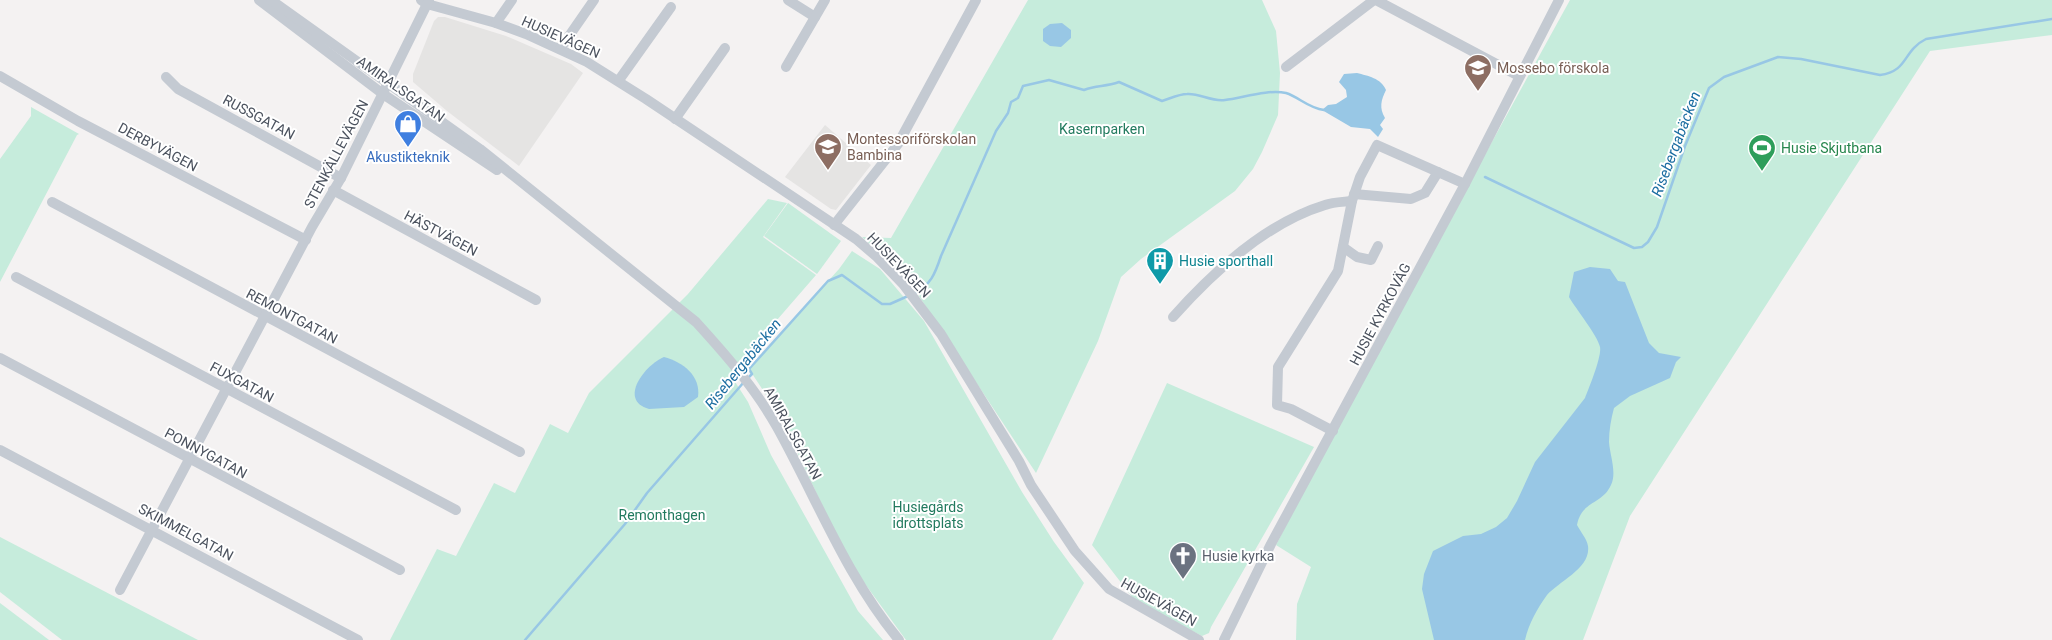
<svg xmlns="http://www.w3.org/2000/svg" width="2052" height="640" font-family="Roboto,sans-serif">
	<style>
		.education { fill: #e5e4e3 }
		.green { fill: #c6ecdc }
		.water { fill: #98c7e5 }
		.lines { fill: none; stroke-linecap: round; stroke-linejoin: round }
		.stream { stroke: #98c7e5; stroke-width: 2.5 }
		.minor { stroke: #c4cad2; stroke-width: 10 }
		.labels { text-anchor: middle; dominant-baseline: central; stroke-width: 4; stroke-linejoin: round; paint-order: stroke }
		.street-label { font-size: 14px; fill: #4b525e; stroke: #fff }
		.education-label { font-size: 14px; fill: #785e54; stroke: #fff; text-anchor: start }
		.park-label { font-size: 14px; fill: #217a5e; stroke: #fff }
		.leisure-label { font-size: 14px; fill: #27864d; stroke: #fff; text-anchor: start }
		.shop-label { font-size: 14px; fill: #366cbe; stroke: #fff }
		.culture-label { font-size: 14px; fill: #0d838f; stroke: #fff; text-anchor: start }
		.worship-label { font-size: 14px; fill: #5b616d; stroke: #fff; text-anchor: start }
		.water-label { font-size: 15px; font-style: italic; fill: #1b6da1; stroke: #fff }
	</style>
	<rect width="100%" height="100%" fill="#f4f2f2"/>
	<g class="education">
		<path d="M438 17H445L506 36 571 64 583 73 519 166 447 111 413 82V74L434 21Z"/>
		<path d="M825 125 871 165 836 210 831 209 785 177Z"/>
	</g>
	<g class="green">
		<path d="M1028 0H1262L1276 31 1280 73 1278 115 1262 152 1253 169 1235 191 1141 259 1121 277 1098 341 1036 473 907 278 862 237 891 238Z"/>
		<path d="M1570 0H2052V35L1930 51 1630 516 1583 640H1296L1297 604 1311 567 1276 545 1346 407Z"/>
		<path d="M31 107 79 134 77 135 0 282V159L31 116Z"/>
		<path d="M768 199 787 203 763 237 816 275 730 374 748 402 771 455 858 611 883 640H390L437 549 456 556 494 483 515 493 550 424 568 433 589 393 688 294Z"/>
		<path d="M788 203 841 241 817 274 764 236Z"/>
		<path d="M852 251 880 269 924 321 1022 492 1054 542 1084 583 1052 640H906L849 562 780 416 749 369 839 269Z"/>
		<path d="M1167 383 1314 447 1211 627 1209 633 1202 636 1136 602 1092 545Z"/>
		<path d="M0 537 198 640H62L0 592Z"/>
		<path d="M0 603 49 640H0Z"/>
	</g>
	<g class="water">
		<path d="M1062 23 1071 30V38L1061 47 1050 46 1043 41V29L1050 24Z"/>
		<path d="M1357 73C1368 76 1381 78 1386 90 1381 100 1379 108 1385 118L1380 125 1383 129 1378 137 1370 129 1351 127 1322 110 1328 105 1336 104 1347 97 1346 90 1339 82 1344 74Z"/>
		<path d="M1590 267 1610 269 1618 281 1625 282 1649 343 1659 353 1681 357 1676 362 1670 378 1630 396 1614 408C1611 419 1609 430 1609 442 1610 456 1617 472 1611 485 1602 505 1582 500 1577 525 1580 531 1587 539 1588 546 1591 568 1559 581 1547 595 1537 609 1529 623 1525 640H1434L1422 589 1424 574 1433 551 1463 536 1481 534 1496 527 1507 518 1517 501 1535 462 1585 398C1589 388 1602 356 1600 347 1598 336 1576 309 1569 297L1574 272Z"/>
		<path d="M664 357C683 362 701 376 698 397L684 407 649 409C617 400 646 364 664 357Z"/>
	</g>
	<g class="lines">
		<g class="stream">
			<path d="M1485 177 1634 248 1642 247 1648 242 1657 227 1685 146 1709 88 1724 77 1778 57 1801 59 1880 75C1909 71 1902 51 1926 39L2052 19"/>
			<path d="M913 294C931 285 935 274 941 256L996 131 1008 113 1011 102 1018 98 1023 86 1049 80 1084 90C1097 85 1105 87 1119 82L1162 101C1169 99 1179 94 1187 94 1200 93 1211 102 1225 100 1242 98 1268 89 1286 93 1299 97 1308 108 1324 110"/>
			<path d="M748 378 752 374 749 369 828 281 842 275 882 304H890L908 296"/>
			<path d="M525 640 625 524 647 493 744 382"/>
		</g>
		<g class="minor">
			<path d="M259 0 383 94 497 170"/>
			<path d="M271 0 480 149 696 322C726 355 755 388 777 427 817 499 846 576 899 640"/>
			<path d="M421 0 427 4 496 23 526 34 587 62 646 99 856 239 877 257 903 284 941 334 1019 461 1031 485 1075 551 1109 589 1199 640"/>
			<path d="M788 0 815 17"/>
			<path d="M1376 0 1519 76"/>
			<path d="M496 23 512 0"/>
			<path d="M560 49 594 0"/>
			<path d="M786 67 825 0"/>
			<path d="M1286 67 1374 0"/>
			<path d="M0 76 78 121 306 240"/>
			<path d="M166 77 178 89 341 178"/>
			<path d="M619 80 671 7"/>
			<path d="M675 119 725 48"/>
			<path d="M333 190 536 300"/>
			<path d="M1354 194 1411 199 1425 193 1438 172"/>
			<path d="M52 202 520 452"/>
			<path d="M834 225 898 144 976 0"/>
			<path d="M1343 247 1357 257 1371 260 1378 246"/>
			<path d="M16 277 456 510"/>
			<path d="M1173 317C1213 272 1266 223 1325 205 1333 202 1343 202 1352 201"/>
			<path d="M0 358 400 570"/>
			<path d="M1333 431 1291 409 1277 405 1278 367 1338 271 1352 201 1360 177 1377 145 1465 184"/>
			<path d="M0 450 358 640"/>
			<path d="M120 590 312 227 341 178 429 0"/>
			<path d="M1224 640 1271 544 1465 184 1559 0"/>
		</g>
	</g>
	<defs>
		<symbol id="school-pin" viewBox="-11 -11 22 30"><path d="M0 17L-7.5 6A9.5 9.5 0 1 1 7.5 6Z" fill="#8d6e63" stroke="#fff"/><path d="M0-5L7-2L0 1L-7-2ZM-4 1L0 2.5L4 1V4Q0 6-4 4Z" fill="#fff"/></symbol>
		<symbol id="shop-pin" viewBox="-11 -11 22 30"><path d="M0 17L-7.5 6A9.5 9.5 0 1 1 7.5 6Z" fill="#3f7fe0" stroke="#fff"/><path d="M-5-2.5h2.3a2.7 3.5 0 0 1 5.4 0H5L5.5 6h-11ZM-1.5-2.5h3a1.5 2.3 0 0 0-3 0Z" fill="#fff"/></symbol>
		<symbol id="stadium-pin" viewBox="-11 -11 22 30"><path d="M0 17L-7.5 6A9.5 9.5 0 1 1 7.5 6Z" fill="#2e9e5b" stroke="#fff"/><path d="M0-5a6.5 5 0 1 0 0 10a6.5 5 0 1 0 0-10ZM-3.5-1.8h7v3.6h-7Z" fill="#fff"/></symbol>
		<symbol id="building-pin" viewBox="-11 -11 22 30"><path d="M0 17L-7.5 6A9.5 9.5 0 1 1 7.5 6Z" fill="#0f9aa8" stroke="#fff"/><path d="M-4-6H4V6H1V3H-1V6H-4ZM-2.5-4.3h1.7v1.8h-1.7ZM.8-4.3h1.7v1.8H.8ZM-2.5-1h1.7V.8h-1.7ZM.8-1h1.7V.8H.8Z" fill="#fff"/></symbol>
		<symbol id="church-pin" viewBox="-11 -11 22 30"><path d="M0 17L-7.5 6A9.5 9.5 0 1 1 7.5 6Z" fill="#6b7280" stroke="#fff"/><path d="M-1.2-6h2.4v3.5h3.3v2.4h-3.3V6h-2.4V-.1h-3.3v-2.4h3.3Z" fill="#fff"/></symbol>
	</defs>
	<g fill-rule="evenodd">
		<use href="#school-pin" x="1462" y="52" width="32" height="43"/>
		<use href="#shop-pin" x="392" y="108" width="32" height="43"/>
		<use href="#school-pin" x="812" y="131" width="32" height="43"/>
		<use href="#stadium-pin" x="1746" y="132" width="32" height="43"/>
		<use href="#building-pin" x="1144" y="245" width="32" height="43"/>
		<use href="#church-pin" x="1167" y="540" width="32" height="43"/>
	</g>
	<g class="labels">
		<g class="street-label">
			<text transform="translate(561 37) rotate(24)">HUSIEVÄGEN</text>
			<text transform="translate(401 89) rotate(35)">AMIRALSGATAN</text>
			<text transform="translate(259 117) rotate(28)">RUSSGATAN</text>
			<text transform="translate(158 147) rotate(28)">DERBYVÄGEN</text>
			<text transform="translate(336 154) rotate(-62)">STENKÄLLEVÄGEN</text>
			<text transform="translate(441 233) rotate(28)">HÄSTVÄGEN</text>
			<text transform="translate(899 265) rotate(46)">HUSIEVÄGEN</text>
			<text transform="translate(1380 314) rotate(-62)">HUSIE KYRKOVÄG</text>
			<text transform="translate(292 316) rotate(28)">REMONTGATAN</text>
			<text transform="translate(242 382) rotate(28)">FUXGATAN</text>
			<text transform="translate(793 433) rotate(61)">AMIRALSGATAN</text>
			<text transform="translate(206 453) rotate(28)">PONNYGATAN</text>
			<text transform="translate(186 532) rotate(28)">SKIMMELGATAN</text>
			<text transform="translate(1159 602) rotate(29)">HUSIEVÄGEN</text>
		</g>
		<g class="education-label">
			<text x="1497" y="68">Mossebo förskola</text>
			<text x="847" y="139">Montessoriförskolan<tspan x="847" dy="16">Bambina</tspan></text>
		</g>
		<g class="park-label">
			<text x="1102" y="129">Kasernparken</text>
			<text x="928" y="507">Husiegårds<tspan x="928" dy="16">idrottsplats</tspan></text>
			<text x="662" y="515">Remonthagen</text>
		</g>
		<g class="leisure-label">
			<text x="1781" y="148">Husie Skjutbana</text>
		</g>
		<g class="shop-label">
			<text x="408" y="157">Akustikteknik</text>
		</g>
		<g class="culture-label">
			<text x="1179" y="261">Husie sporthall</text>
		</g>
		<g class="worship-label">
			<text x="1202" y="556">Husie kyrka</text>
		</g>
		<g class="water-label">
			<text transform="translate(1676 144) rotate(-69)">Risebergabäcken</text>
			<text transform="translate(743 364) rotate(-51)">Risebergabäcken</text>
		</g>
	</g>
</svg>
